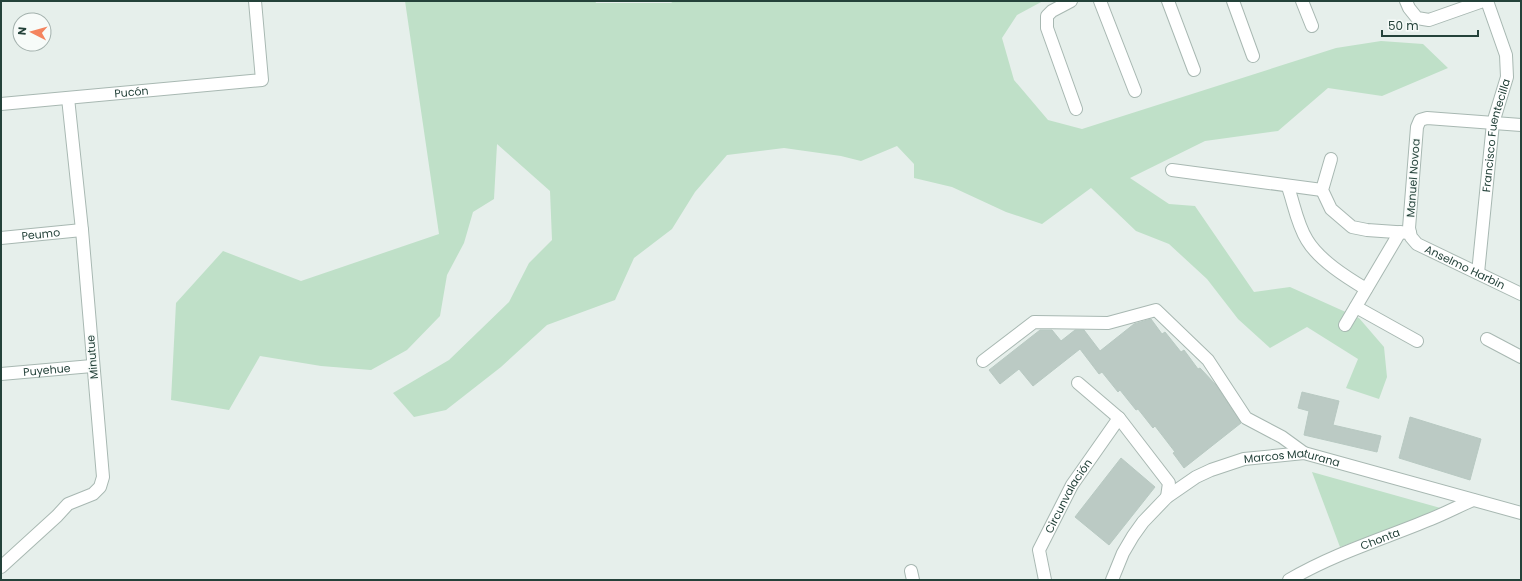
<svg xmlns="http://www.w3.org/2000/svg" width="1522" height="581" font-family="Poppins,sans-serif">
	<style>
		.green { fill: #bfe0c8 }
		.building { fill: #bbcac4; stroke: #b8c9c2 }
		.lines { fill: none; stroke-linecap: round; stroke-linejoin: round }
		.minor-casing { stroke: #a8b8b2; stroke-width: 14 }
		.tertiary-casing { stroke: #a8b8b2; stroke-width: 14 }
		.minor { stroke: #fff; stroke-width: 12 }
		.tertiary { stroke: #fff; stroke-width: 12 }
		.labels { text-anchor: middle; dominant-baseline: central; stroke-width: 3; stroke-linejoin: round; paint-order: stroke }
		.street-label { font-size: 11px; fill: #24423a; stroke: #f7fbf9 }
	</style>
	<rect width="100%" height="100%" fill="#e6efeb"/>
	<g class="green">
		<path d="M405 1H595L596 3H671L674 1H1043L1017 15 1002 38 1014 80 1048 120 1082 129 1336 48 1381 41 1423 44 1448 68 1382 96 1328 88 1278 131 1205 141 1130 178 1169 204 1195 206 1254 292 1290 287 1359 318 1384 347 1387 377 1379 399 1346 388 1358 359 1307 327 1270 348 1238 319 1207 279 1169 244 1136 231 1091 188 1042 224 1006 212 952 187 914 178V164L897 146 861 161 841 156 784 148 727 155 695 192 672 229 634 258 615 300 547 325 501 367 446 410 414 417 393 393 449 360 509 302 529 263 552 240 550 191 497 144 494 199 473 212 464 243 447 275 440 316 407 350 371 370 321 366 260 356 229 410 171 400 176 303 223 251 301 281 439 234Z"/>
		<path d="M1312 472 1444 509 1340 547Z"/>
	</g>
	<g class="building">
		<path d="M1151 319 1162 334 1165 332 1181 352 1184 350 1198 369 1200 368 1216 385 1241 423 1184 468 1173 453 1175 452 1155 426 1153 428 1138 409 1136 410 1120 390 1118 392 1102 372 1099 374 1080 349 1033 386 1019 369 1000 384 989 370 1040 330H1052L1061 341 1075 330H1084L1100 351 1134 324Z"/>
		<path d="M1302 392 1339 401 1333 425 1381 436 1377 452 1304 435 1309 411 1298 408Z"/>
		<path d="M1410 417 1481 439 1470 480 1399 458Z"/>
		<path d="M1121 458 1155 487 1109 545 1075 517Z"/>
	</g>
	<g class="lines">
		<defs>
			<g id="minor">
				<path d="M1071 1 1052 11 1047 16V28L1076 109"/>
				<path d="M1100 1 1135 91"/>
				<path d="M1168 1 1194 70"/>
				<path d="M1233 1 1253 56"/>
				<path d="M1302 1 1312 26"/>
				<path d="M1406 1 1409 8 1417 18 1429 20 1483 1"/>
				<path id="s1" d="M1 104 262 80 255 1"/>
				<path id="s2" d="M1521 125 1427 118 1420 120 1417 127 1409 228 1411 237 1417 244 1521 294"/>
				<path d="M1331 159 1322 190 1331 209 1352 227 1367 230 1410 233"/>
				<path d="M1172 170 1322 190"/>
				<path d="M1288 187C1294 204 1297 224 1307 240 1319 260 1346 277 1366 289"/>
				<path id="s3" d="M1 238 82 230"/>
				<path id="s4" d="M1478 273 1493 123 1507 77 1506 55 1487 1"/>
				<path d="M1356 307 1417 341"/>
				<path d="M1345 325 1400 232"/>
				<path d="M1487 339 1521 357"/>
				<path d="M983 361 1034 322 1108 323 1156 310 1208 360 1246 418 1282 437 1304 453"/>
				<path id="s5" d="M1 374 92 366"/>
				<path d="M1078 383 1119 418 1169 483 1167 497"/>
				<path d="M1 567 57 516 68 504 93 494 100 487 103 477 82 230 68 98"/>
				<path d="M911 571 913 580"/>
				<path id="s6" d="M1045 580 1039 550 1072 485 1119 418"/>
				<path id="s7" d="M1289 580C1335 553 1383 539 1431 519 1446 513 1459 506 1473 500"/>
			</g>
			<g id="tertiary">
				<path id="s8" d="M1112 580 1123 553 1133 536 1143 522 1167 497 1196 477 1211 470 1244 459 1304 453 1521 513"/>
			</g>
		</defs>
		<use href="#minor" class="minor-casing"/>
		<use href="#tertiary" class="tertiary-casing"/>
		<use href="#minor" class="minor"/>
		<use href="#tertiary" class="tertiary"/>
	</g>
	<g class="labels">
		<g class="street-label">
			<text stroke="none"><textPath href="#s1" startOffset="131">Pucón</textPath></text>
			<text stroke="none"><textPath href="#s4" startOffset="139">Francisco Fuentecilla</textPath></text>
			<text transform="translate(1413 178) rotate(-86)">Manuel Novoa</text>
			<text stroke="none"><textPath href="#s3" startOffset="40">Peumo</textPath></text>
			<text stroke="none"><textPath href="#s2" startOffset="282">Anselmo Harbin</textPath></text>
			<text transform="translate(92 357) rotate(-95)">Minutue</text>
			<text stroke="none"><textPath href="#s5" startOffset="46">Puyehue</textPath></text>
			<text stroke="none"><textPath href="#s8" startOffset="236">Marcos Maturana</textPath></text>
			<text stroke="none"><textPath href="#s6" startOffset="92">Circunvalación</textPath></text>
			<text stroke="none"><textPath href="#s7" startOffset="100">Chonta</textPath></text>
		</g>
	</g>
	<rect width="1522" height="581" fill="none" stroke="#24423a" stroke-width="4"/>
	<g transform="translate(32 32) rotate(276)"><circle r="19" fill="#f7fbf9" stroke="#a3b1ad"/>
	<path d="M0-3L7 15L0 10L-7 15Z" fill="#f4845f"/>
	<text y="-6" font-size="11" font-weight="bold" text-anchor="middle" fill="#24423a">N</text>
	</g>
	<path d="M1382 30v6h96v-6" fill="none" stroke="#24423a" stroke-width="2"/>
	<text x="1388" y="30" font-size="12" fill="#24423a" stroke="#f7fbf9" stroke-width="3" paint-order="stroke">50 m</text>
</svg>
